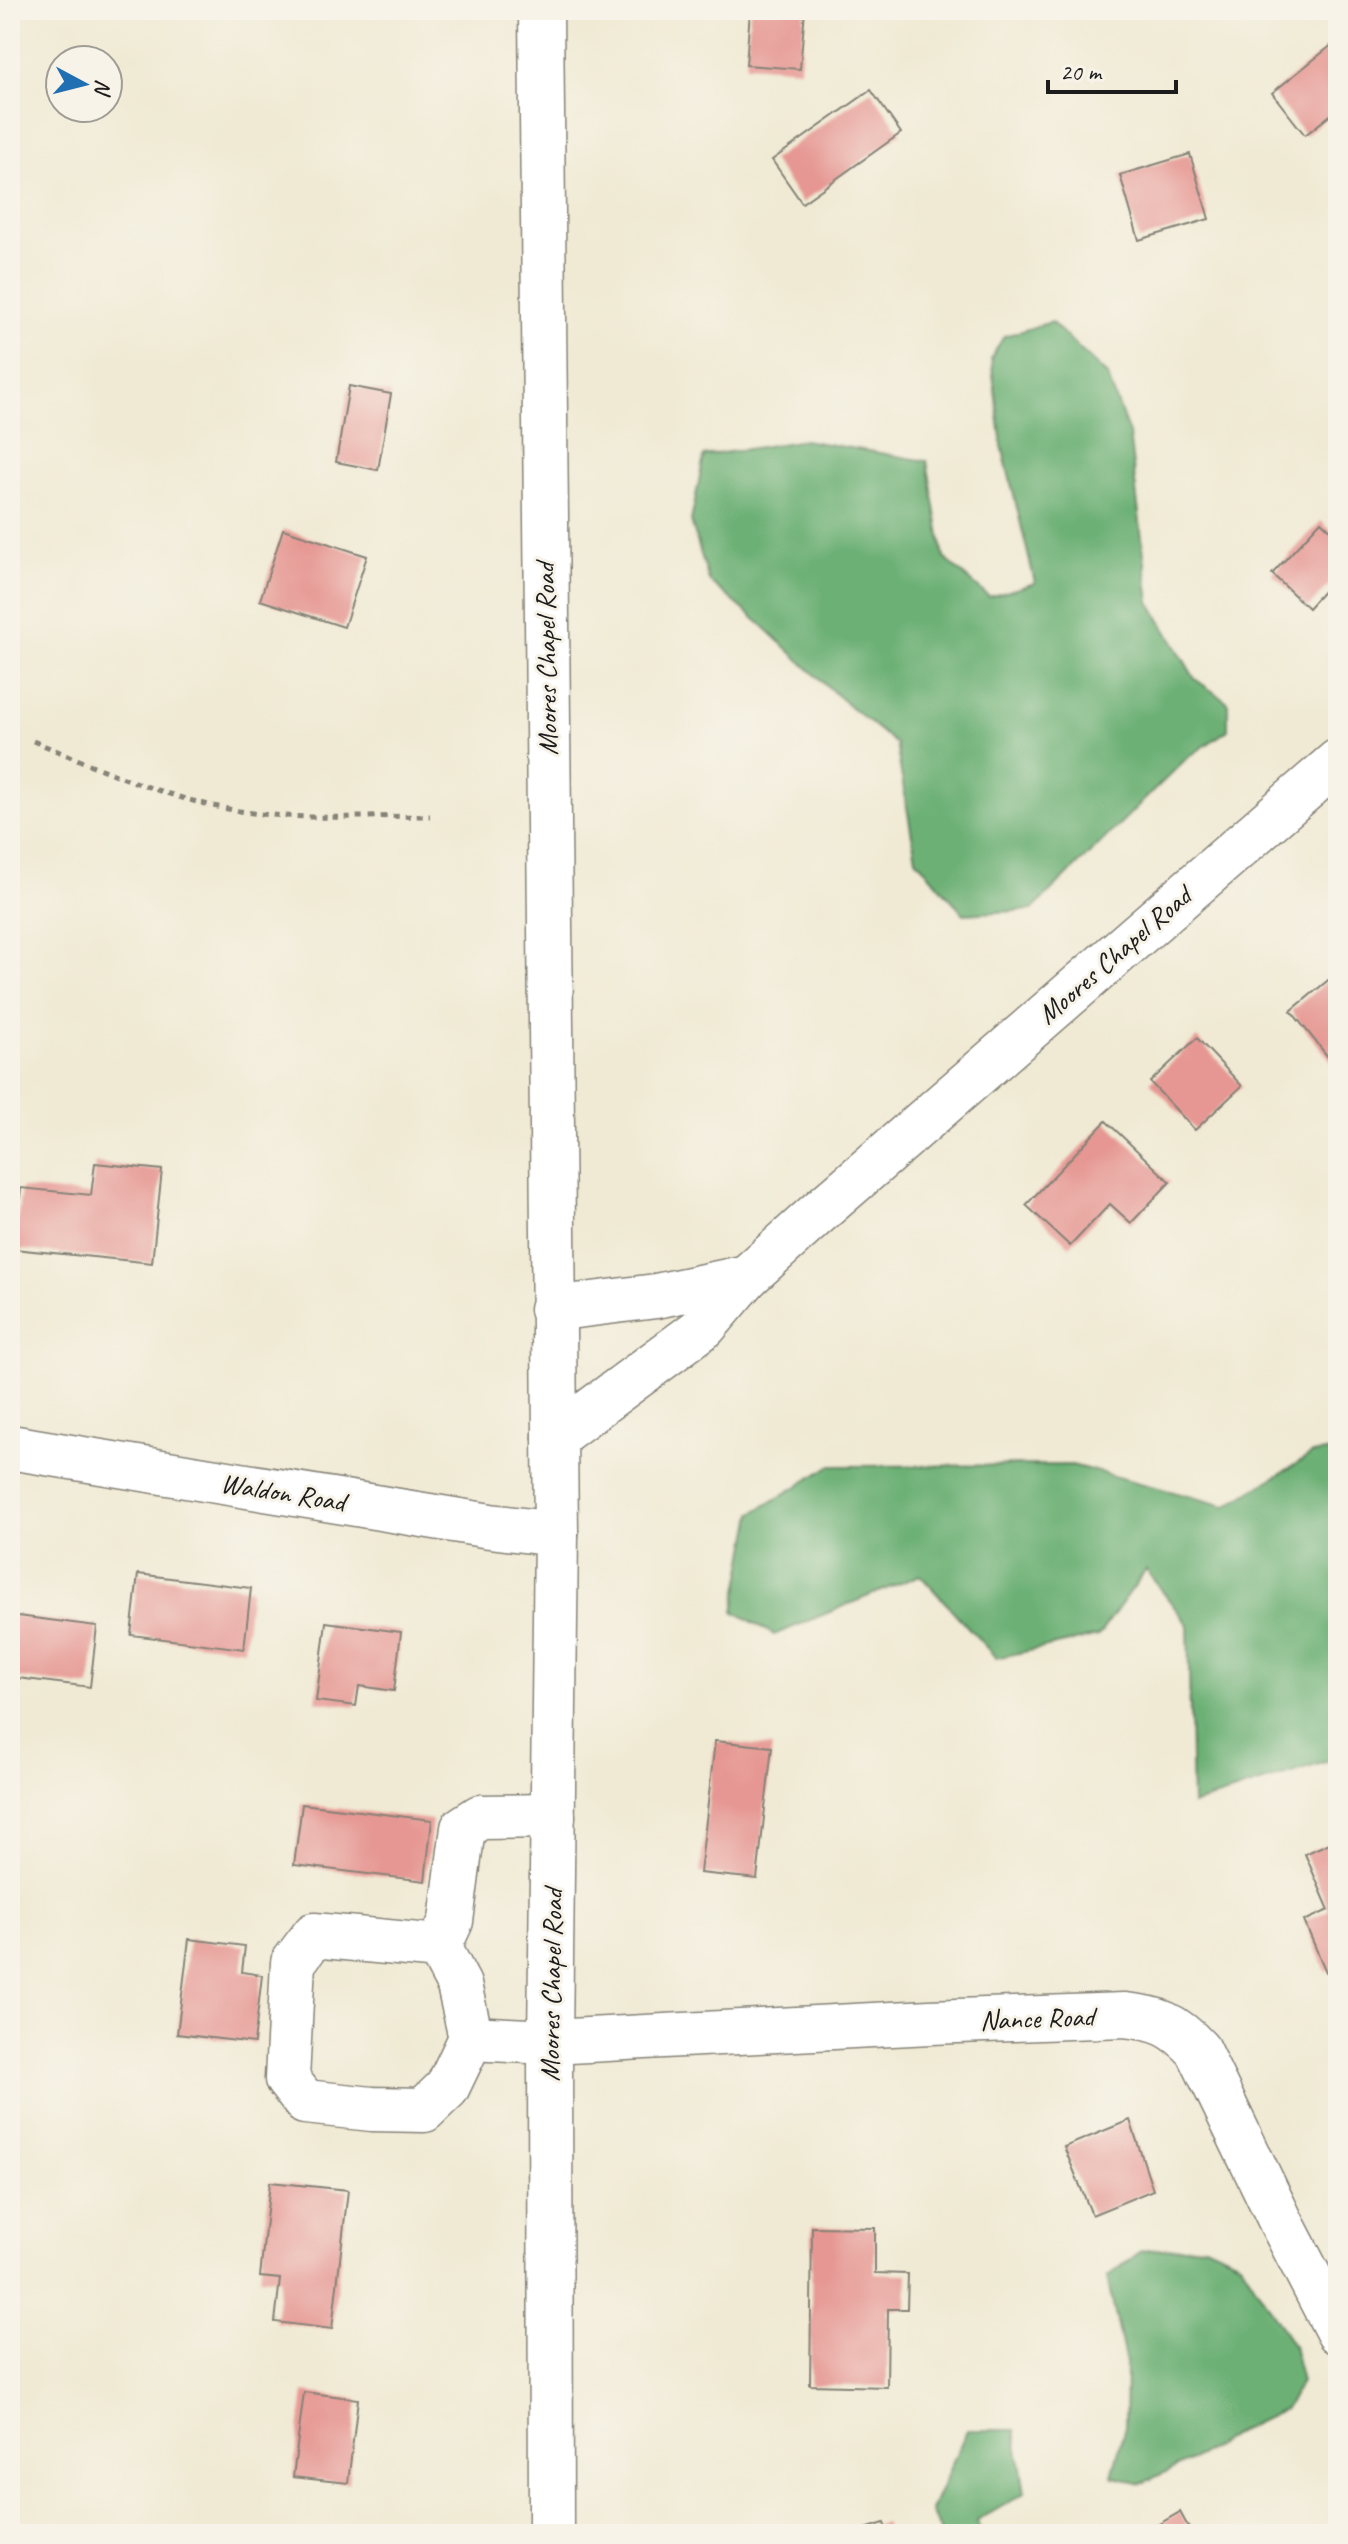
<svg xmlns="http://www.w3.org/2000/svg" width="1348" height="2544" font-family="Caveat,sans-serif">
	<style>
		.forest { fill: #6cb074; stroke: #446648; stroke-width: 2 }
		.building { fill: #e69793 }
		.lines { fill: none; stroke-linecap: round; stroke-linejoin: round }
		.minor-casing { stroke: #868378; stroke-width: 47 }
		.major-casing { stroke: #868378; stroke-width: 47 }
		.path { stroke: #868378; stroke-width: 5; stroke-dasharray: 6 6; stroke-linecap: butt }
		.minor { stroke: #fff; stroke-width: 44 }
		.major { stroke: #fff; stroke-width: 44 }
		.labels { text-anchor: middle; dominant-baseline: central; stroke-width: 6; stroke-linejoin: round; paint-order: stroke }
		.street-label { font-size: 28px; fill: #1c1c1c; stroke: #f7f3e8 }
	</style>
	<rect width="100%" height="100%" fill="#f7f3e8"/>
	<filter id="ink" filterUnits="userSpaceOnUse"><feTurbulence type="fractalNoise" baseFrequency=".0125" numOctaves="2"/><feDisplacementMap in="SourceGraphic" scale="16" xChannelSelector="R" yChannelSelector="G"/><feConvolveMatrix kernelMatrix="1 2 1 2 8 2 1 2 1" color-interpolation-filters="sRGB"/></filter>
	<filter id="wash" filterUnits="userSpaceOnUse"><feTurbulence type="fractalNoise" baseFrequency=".006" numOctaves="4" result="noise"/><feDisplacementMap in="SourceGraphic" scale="32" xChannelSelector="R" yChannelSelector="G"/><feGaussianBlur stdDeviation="1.8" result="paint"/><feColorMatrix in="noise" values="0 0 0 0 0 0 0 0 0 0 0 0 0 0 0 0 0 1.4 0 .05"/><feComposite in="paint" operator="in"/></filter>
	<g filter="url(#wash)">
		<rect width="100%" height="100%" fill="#f0ead4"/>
		<g class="forest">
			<path d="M1051 322 1107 375 1129 434 1150 602 1195 679 1228 702V730L1187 758 1032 910 964 914 916 859 896 744 841 699 761 624 709 581 691 521 704 456 804 440 927 461 944 558 989 597 1035 583 1002 446 991 358 1004 336Z"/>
			<path d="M1338 1450V1758L1192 1805 1188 1625 1146 1570 1098 1636 996 1658 920 1575 774 1635 734 1611 753 1513 830 1466 1072 1465 1226 1506 1313 1454Z"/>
			<path d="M1205 2245 1240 2261 1293 2346 1301 2382 1285 2409 1241 2430 1199 2456 1141 2484 1112 2476 1125 2426 1126 2363 1107 2278 1141 2251Z"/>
			<path d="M967 2430H1015L1025 2493 977 2521 981 2534H940L931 2510Z"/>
		</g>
		<g id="blocks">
			<g class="building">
				<path d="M750 10H805L800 69 746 65Z"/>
				<path d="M1338 40V109L1305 135 1272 93Z"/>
				<path d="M871 90 901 133 802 203 772 160Z"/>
				<path d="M1190 154 1209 219 1139 240 1120 175Z"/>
				<path d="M349 386 391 394 378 470 336 462Z"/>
				<path d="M1321 521 1338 537V575L1308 608 1272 574Z"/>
				<path d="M283 529 367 556 344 627 260 600Z"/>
				<path d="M1338 972V1057L1332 1062 1291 1011Z"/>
				<path d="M1197 1038 1242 1086 1195 1130 1150 1082Z"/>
				<path d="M1106 1121 1170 1182 1131 1223 1110 1204 1070 1246 1026 1205Z"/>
				<path d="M95 1163 162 1170 152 1263 14 1249 21 1188 91 1195Z"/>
				<path d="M138 1574 251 1588 244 1649 131 1635Z"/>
				<path d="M10 1615 97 1626 90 1687 10 1677Z"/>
				<path d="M326 1622 401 1632 394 1691 359 1686 356 1706 316 1701Z"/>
				<path d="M715 1741 772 1747 757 1879 700 1873Z"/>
				<path d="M302 1804 432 1820 425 1881 294 1865Z"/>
				<path d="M1338 1839V1967L1326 1972 1304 1921 1329 1910 1305 1854Z"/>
				<path d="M189 1939 245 1946 242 1972 262 1975 254 2043 177 2034Z"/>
				<path d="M1130 2120 1153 2190 1092 2215 1064 2147Z"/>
				<path d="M270 2182 348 2190 332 2329 275 2322 280 2279 260 2277Z"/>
				<path d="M812 2227 875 2228V2273L908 2274 907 2309H888L887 2387 810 2385Z"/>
				<path d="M304 2392 358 2399 348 2483 293 2477Z"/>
				<path d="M1180 2512 1192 2534H1142Z"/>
				<path d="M884 2523 888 2534H854L853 2533Z"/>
			</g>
		</g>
	</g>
	<g filter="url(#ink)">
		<use href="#blocks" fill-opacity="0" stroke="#868378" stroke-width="2"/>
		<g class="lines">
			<defs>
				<g id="minor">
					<path d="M552 1309 656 1296 747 1277"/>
					<path d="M555 1437 705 1326 747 1277 818 1213 1338 761"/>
					<path d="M10 1447 490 1526 556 1534"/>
					<path d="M439 1947 451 1921 463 1828 480 1817 553 1816"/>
					<path d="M471 2038 459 1985 439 1947 314 1935 293 1963 287 2079 305 2102 372 2109 424 2110 447 2088 471 2038 550 2042 930 2022 1124 2015C1158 2018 1174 2024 1198 2050L1281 2222 1338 2332"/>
				</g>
				<path id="major" d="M541 10 556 1534 550 2042 551 2534"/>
			</defs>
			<use href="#minor" class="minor-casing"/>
			<use href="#major" class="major-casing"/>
			<path class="path" d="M33 741C95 766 157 795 223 808 290 822 362 816 430 816"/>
			<use href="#minor" class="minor"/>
			<use href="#major" class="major"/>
		</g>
	</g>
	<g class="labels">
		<g class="street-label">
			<text transform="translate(546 659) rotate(-91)">Moores Chapel Road</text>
			<text transform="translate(1114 955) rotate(-41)">Moores Chapel Road</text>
			<text transform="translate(283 1492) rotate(9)">Waldon Road</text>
			<text transform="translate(551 1985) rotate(-89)">Moores Chapel Road</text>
			<text transform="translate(1037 2018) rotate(-2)">Nance Road</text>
		</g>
	</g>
	<rect width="1348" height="2544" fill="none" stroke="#f7f3e8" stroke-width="40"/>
	<g transform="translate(84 84) rotate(97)"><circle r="38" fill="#f7f3e8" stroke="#9f9d96" stroke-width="2"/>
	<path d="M0-6L14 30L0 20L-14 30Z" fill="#1f6fb2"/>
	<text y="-12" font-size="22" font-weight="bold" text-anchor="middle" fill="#1c1c1c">N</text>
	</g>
	<path d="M1048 80v12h128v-12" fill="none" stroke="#1c1c1c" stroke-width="4"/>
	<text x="1060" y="80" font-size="24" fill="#1c1c1c" stroke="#f7f3e8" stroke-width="6" paint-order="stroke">20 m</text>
</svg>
